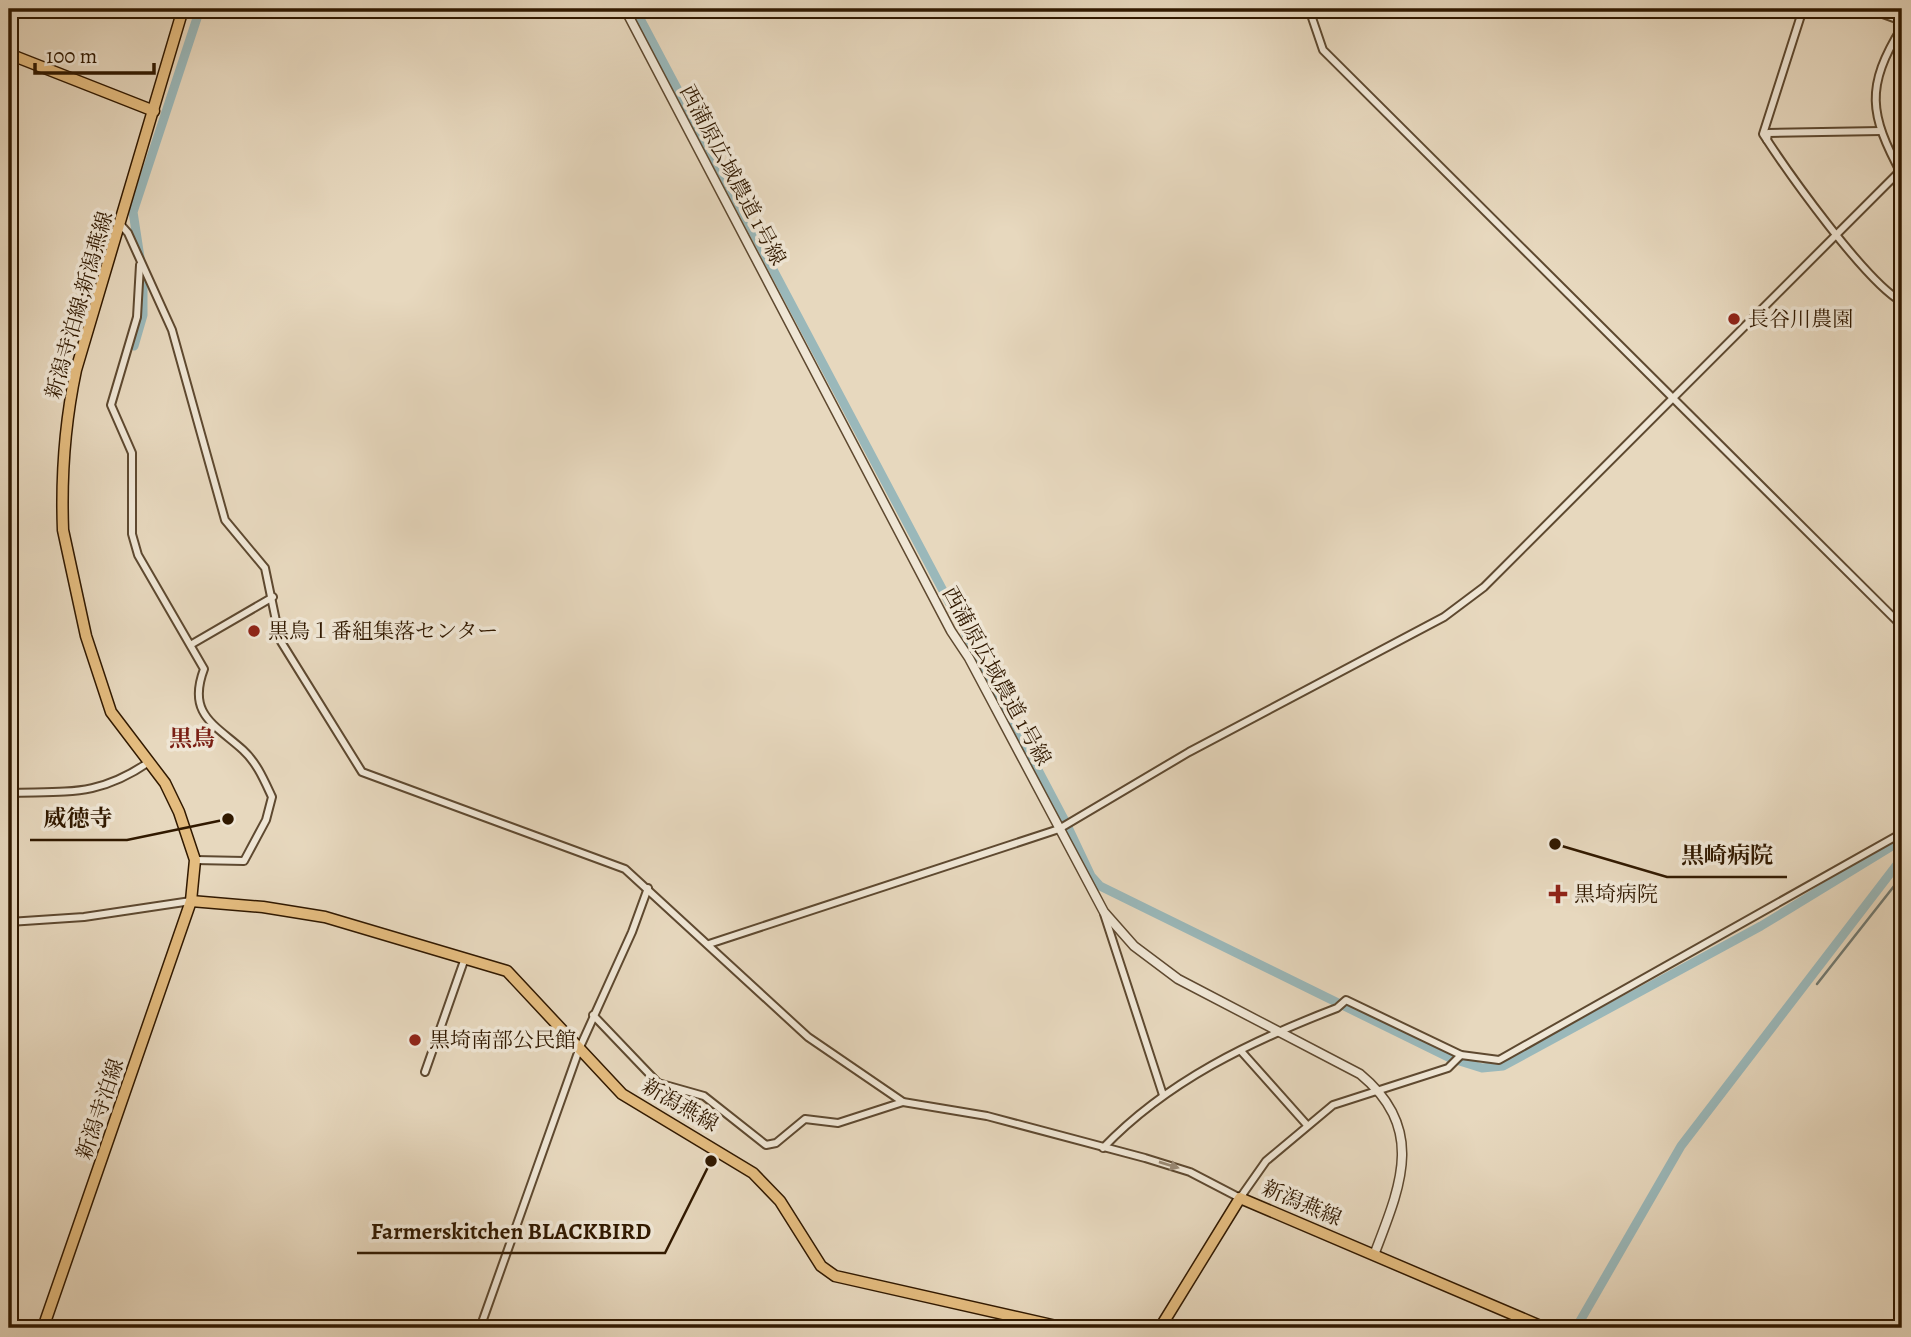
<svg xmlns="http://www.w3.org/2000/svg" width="1911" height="1337" font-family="Alegreya,'Noto Serif JP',serif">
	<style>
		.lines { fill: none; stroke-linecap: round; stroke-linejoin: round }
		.stream { stroke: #707870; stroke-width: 2.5 }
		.canal { stroke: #9ab8ba; stroke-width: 9 }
		.minor-casing { stroke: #5e4930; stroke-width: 10 }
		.tertiary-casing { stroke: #5e4930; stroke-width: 11 }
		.primary-casing { stroke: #311900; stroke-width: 13 }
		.minor { stroke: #efe6d5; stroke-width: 6 }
		.tertiary { stroke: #efe6d5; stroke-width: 8 }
		.primary { stroke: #e4bc7f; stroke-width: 10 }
		.oneway { fill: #9a8a75 }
		.poi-dot { fill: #8f2418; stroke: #efe6d5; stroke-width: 2.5 }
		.labels { text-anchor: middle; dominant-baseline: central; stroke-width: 7; stroke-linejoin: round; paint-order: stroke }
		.street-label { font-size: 21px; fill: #311900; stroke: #efe6d5 }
		.poi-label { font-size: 21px; fill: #311900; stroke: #efe6d5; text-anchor: start }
		.neighbourhood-label { font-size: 23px; font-weight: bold; fill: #7a1f14; stroke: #efe6d5 }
		.leader { fill: none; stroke: #311900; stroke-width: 2.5 }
		.callout-dot { fill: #311900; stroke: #efe6d5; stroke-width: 2.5 }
		.callout-label { font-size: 23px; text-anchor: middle; font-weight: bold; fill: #311900; stroke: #efe6d5; stroke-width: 7; stroke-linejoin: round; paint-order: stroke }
	</style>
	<rect width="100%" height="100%" fill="#e7d8be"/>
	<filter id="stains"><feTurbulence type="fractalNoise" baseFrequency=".00286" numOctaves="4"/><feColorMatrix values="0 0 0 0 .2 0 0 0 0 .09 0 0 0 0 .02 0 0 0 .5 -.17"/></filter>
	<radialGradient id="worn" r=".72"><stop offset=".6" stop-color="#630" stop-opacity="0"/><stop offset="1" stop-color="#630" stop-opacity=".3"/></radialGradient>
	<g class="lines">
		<path class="stream" d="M1817 984 1902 876"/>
		<g class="canal">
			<path d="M635 9 1065 821 1091 876 1100 886 1450 1058 1482 1068 1503 1066 1761 926 1902 840"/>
			<path d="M134 346 143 315V277L133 212 200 9"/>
			<path d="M1576 1328 1681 1146 1902 858"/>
		</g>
		<defs>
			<g id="minor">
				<path d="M1309 9 1323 50 1902 626"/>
				<path d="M1803 9 1763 134C1789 174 1865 281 1902 302"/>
				<path d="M1869 9 1902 21"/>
				<path d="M1902 27C1865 87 1869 114 1902 175"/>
				<path d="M1767 140 1768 133 1881 131"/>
				<path d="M121 225 128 233 172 330 225 520 265 568 280 640 362 772 625 869 808 1037 903 1102 987 1116 1145 1158 1190 1172 1240 1198 1266 1161 1333 1105 1448 1068 1461 1055"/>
				<path d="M140 265 137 317 111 405 132 453V534L138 555 204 669C187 714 214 724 243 750 257 763 264 780 272 797L266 820 244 861 195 860"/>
				<path d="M192 644 273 597"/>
				<path d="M9 793C68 791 98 797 149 762"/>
				<path d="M1104 914 1163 1095"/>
				<path d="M9 922 84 917 191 901"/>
				<path d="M709 944 1059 829 1189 752 1444 617 1484 587 1902 169"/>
				<path d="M593 1015 658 1083 704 1096 766 1145 776 1143 805 1119 838 1123 903 1102"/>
				<path d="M1241 1051 1307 1125"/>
				<path d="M425 1072 465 958"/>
				<path d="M1103 1148C1167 1081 1251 1041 1337 1008L1346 1000 1461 1055 1499 1060 1902 833"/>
				<path d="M480 1328 580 1047 632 932 648 888"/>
			</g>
			<path id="tertiary" d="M625 9 951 631 969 658 1104 912 1134 946 1178 979 1360 1074C1427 1129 1400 1187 1374 1255"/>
			<g id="primary">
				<path d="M9 54 154 111"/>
				<path d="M191 901 263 907 325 917 507 971 622 1094 753 1173 780 1201 821 1266 835 1276 1065 1328"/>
				<path d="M43 1328 191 901 195 860 179 812 165 783 111 712 86 636 63 530C61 477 65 422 76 370L183 9"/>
				<path d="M1160 1328 1240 1198 1545 1328"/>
			</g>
		</defs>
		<use href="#minor" class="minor-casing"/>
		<use href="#tertiary" class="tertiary-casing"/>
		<use href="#primary" class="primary-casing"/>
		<use href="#minor" class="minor"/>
		<use href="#tertiary" class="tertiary"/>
		<use href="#primary" class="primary"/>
	</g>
	<defs><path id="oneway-solid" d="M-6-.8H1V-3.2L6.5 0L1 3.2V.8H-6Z" transform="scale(1.75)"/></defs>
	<use class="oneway" href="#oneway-solid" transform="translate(1169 1165) rotate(17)"/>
	<g class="poi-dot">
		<circle cx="1734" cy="319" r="7"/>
		<circle cx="254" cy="631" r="7"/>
		<path d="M1554.5 883.5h7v7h7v7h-7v7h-7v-7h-7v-7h7z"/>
		<circle cx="415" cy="1040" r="7"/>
	</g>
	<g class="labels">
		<g class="street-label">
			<text transform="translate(733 175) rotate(62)">西蒲原広域農道 1号線</text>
			<text transform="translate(79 305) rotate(-74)">新潟寺泊線;新潟燕線</text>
			<text transform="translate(997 676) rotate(61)">西蒲原広域農道 1号線</text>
			<text transform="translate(680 1105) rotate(30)">新潟燕線</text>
			<text transform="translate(100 1109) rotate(-71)">新潟寺泊線</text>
			<text transform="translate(1302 1203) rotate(23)">新潟燕線</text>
		</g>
		<g class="poi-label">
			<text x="1748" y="319">長谷川農園</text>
			<text x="268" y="631">黒鳥１番組集落センター</text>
			<text x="1574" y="894">黒埼病院</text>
			<text x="429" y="1040">黒埼南部公民館</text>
		</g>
		<g class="neighbourhood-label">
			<text x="192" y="738">黒鳥</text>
		</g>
	</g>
	<path class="leader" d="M228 819L127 840H30M1555 844L1667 877H1787M711 1161L665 1253H357"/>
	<g class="callout-dot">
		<circle cx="228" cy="819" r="7"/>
		<circle cx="1555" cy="844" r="7"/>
		<circle cx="711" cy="1161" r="7"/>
	</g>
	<g class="callout-label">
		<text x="78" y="826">威徳寺</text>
		<text x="1727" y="863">黒崎病院</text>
		<text x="511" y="1239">Farmerskitchen BLACKBIRD</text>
	</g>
	<rect width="1911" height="1337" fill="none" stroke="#e7d8be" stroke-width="35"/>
	<rect x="10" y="10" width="1890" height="1316" fill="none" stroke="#311900" stroke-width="3.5"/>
	<rect x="18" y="18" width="1876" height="1302" fill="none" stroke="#311900" stroke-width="2"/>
	<path d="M35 63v10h119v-10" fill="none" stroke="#311900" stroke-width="3.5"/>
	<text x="46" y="63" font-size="21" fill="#311900" stroke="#efe6d5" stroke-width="5" paint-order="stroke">100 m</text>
	<rect width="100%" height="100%" filter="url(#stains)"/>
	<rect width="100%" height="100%" fill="url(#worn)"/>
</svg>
